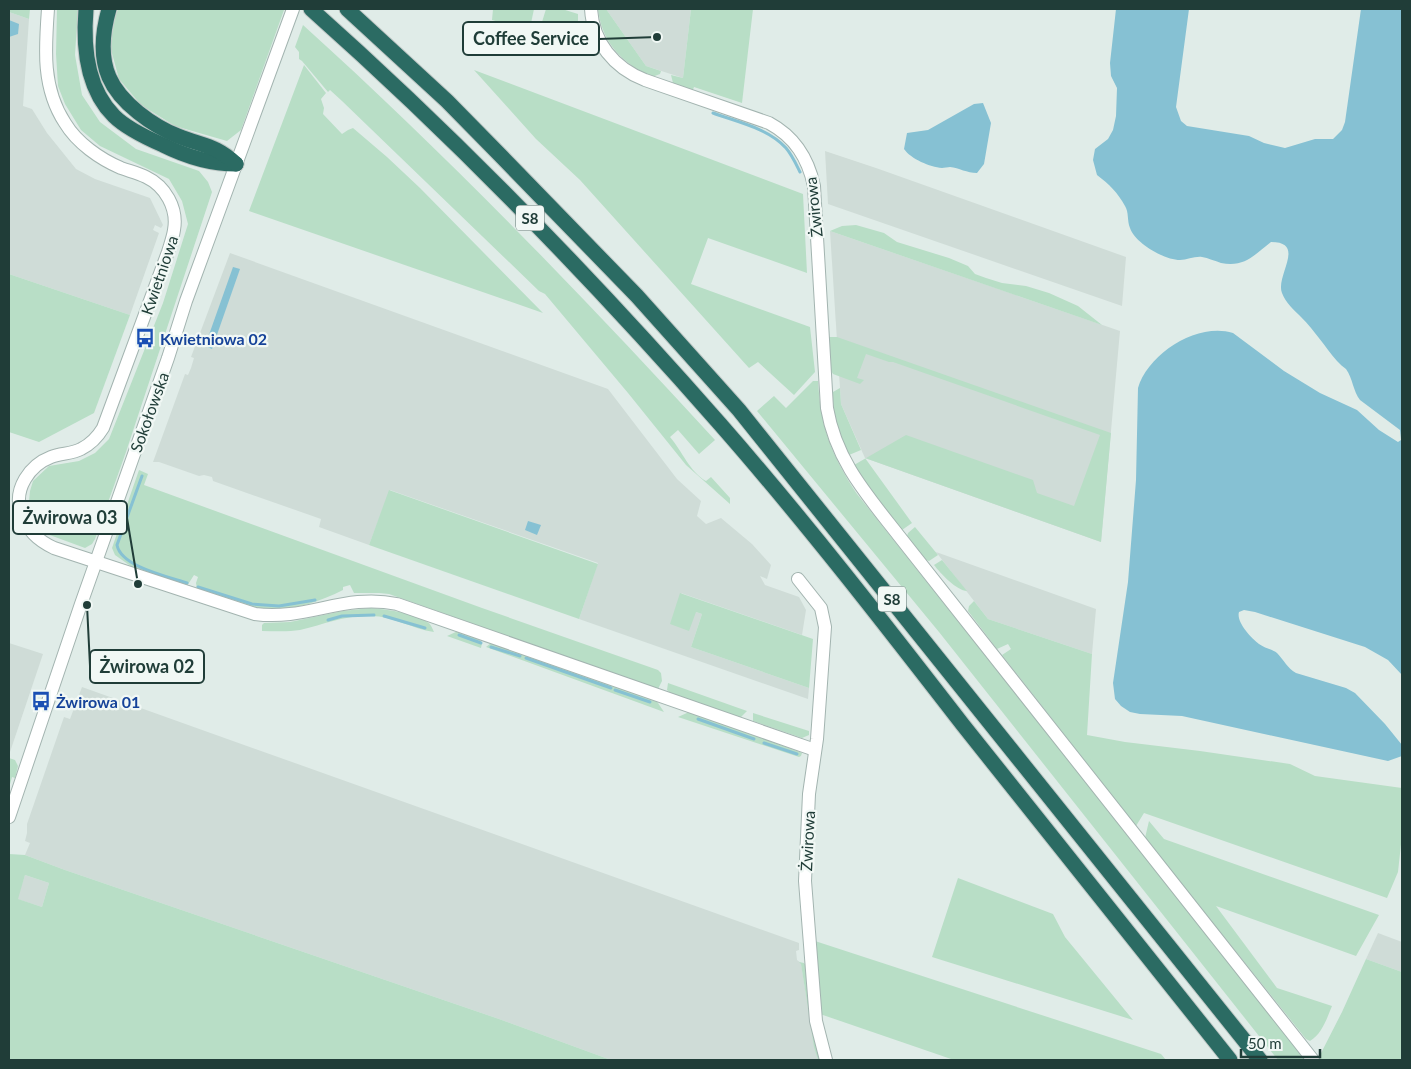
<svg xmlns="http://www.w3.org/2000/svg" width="1411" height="1069" font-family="Lato,sans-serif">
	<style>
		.built { fill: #cfdcd7 }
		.green { fill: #b8dec6; fill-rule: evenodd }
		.water { fill: #86c1d3 }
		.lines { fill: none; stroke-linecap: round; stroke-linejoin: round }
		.stream { stroke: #86c1d3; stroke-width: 3 }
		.minor-casing { stroke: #a3b4b0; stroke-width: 14 }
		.highway-casing { stroke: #c1c9c7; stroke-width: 17 }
		.minor { stroke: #fff; stroke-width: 12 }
		.highway { stroke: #2b6b63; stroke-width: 15 }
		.labels { text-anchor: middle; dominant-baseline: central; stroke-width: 4.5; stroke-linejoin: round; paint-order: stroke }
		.shield { fill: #f1f8f5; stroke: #5f7571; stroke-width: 1 }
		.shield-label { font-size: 15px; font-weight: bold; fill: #203d38 }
		.street-label { font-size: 16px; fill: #203d38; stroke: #f1f8f5 }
		.transit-label { font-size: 16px; font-weight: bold; fill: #164399; stroke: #f1f8f5; text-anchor: start }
		.leader { fill: none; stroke: #203d38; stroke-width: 2 }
		.callout-dot { fill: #203d38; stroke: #f1f8f5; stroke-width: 2 }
		.callout { fill: #f1f8f5; stroke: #203d38; stroke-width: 2 }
		.callout-label { font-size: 18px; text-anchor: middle; font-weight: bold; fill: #203d38 }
	</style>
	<rect width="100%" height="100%" fill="#e0ece8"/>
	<g class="built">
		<path d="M606 9H691L683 78 646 66Z"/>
		<path d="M9 12 29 19 23 106 32 109 47 133 76 169 95 179 150 198 163 225 161 228 155 225 153 230 159 233 130 315 9 274Z"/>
		<path d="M825 151 876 168 1126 257 1122 306 828 204Z"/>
		<path d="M830 231 1120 331 1101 542 865 458 841 404Z"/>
		<path d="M230 253 608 389 677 479 701 501 697 516 706 524 721 518 752 544 771 565 767 579 760 576 765 585 799 597 806 610 802 635 681 593 696 612 702 614 691 647 809 688 808 699 579 619 598 563 390 490 369 545 319 527 321 519 213 481 212 477 204 475 199 476 159 462H153L185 374 188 375 191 368 194 358 191 357Z"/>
		<path d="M936 552 1096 609 1092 654 988 619Z"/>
		<path d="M9 643 43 654 9 755Z"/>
		<path d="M82 687 799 943V950L796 951 797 960 801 963 812 1034 818 1060H611L499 1019 65 870 25 855 30 843 25 841 27 833V824L64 717 70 719Z"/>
		<path d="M25 875 49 883 42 907 17 899Z"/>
		<path d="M1378 933 1402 942V972L1366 959Z"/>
	</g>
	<g class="green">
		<path d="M9 9H30L29 19 9 12Z"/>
		<path d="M57 9H78L75 55 82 95 100 122 136 149 199 171 208 182 212 192 126 452 95 539 92 544 85 548 47 534 32 520 29 502 30 491 33 481 49 466 79 461 95 453 109 439 163 303 188 224 182 201 169 179 100 146 81 130 65 104 58 86 56 54Z"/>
		<path d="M118 9H282L284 10 241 130 227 141 175 126 141 105 119 79 110 46 115 18Z"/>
		<path d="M493 9H534L530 28 528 30 492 20Z"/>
		<path d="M546 9H562L578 14V24L586 43 584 50C570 51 550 43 538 35Z"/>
		<path d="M598 9H606L646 66 661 71 660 74 652 77C622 63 602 43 598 9Z"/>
		<path d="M691 9H753L742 103 694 87 692 92 673 83 671 75 683 78Z"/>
		<path d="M303 25C448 156 583 296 715 440L699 454 678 430 670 437C682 451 690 472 706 481L711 477 730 498V504L686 465 628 393 545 294 539 291 342 101 330 90 328 92 302 61 299 59V52L295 47Z"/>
		<path d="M304 65 326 93 321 99 324 108 323 114 342 134 348 130 353 128 387 157 420 188 543 313 249 211Z"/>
		<path d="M474 70 803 194 807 273 708 238 691 284 810 327 815 372 794 395 758 362 749 368 580 180 536 139Z"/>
		<path d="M856 225 884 233 897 242 949 258 968 266 975 274 986 278 1002 283 1026 286 1049 293 1078 306 1102 325 830 231 842 226Z"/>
		<path d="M9 274 130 315 94 413 39 442 9 432Z"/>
		<path d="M828 337H837L1111 433 1101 542 865 458 912 523 902 530 880 503 854 465 906 435 1033 480 1037 493 1074 506 1100 435 893 362H889L866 354 857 378 864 380 860 384 833 374 830 369Z"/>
		<path d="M813 381H818C821 429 831 454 857 494L1306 1060H1278L939 632 757 411 774 396 786 408Z"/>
		<path d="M840 388 841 404 861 450 849 455C840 435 832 414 833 392Z"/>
		<path d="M139 470 148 474 144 485 482 608 658 670 661 673 662 681 658 689 389 594 379 593H354L350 585 343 587V590C315 604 284 614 253 607 234 603 215 595 197 589L196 583 198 577 194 575 187 586 132 567 115 555 112 548Z"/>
		<path d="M389 490 598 564 579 619 369 545Z"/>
		<path d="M915 527 938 555 929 561 926 560 907 536 908 533Z"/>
		<path d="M942 560 967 591C957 591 940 573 934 565Z"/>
		<path d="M680 593 813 639 809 688 691 647 702 614 696 612 689 631 670 624Z"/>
		<path d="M974 601 988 619 1092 654 1087 735 1125 742 1200 751 1290 764 1315 776 1402 788V835L1398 872 1387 898 1144 813 1136 826 1002 655 1011 649 1008 644 997 649 968 611 969 606Z"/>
		<path d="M370 608C384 609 416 613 427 622 431 624 432 628 434 632 412 629 393 616 371 616 343 615 326 624 300 630 288 632 274 631 262 631V625L264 623 290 622 343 611Z"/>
		<path d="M458 631 480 640 482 643 481 648 447 636Z"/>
		<path d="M491 643 656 700 664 712 486 647Z"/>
		<path d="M668 683 747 711 740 718 670 693 667 690Z"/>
		<path d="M689 712 800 752 802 753 801 756 799 757 678 717Z"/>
		<path d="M753 713 809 731V735L802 738 753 721Z"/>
		<path d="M9 758 15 760 18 766 15 778 12 777 9 788Z"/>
		<path d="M1149 821 1164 839 1379 915 1356 956 1216 906 1277 988 1332 1006C1327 1018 1322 1034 1310 1041L1306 1039 1145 838Z"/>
		<path d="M9 854 25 855 65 870 499 1019 611 1060H9ZM25 875 49 883 42 907 18 899Z"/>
		<path d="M958 878 1053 914 1065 937 1133 1020 932 957Z"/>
		<path d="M815 941 1161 1054 1166 1060H954L820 1014Z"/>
		<path d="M1366 959 1402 972V1060H1319L1318 1059 1342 1012Z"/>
		<path d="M799 962 804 963 806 966 820 1060H818L814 1047 801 964Z"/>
	</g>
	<g class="water">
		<path d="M1116 9H1189L1176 107 1181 121 1187 126 1249 136 1264 143 1285 148 1315 139H1333L1342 130 1345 122 1361 9H1402V675L1388 660 1365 647 1255 612 1244 610 1239 612C1236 622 1251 638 1259 644 1264 648 1272 649 1277 653 1284 660 1287 668 1296 673L1346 688 1355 693 1385 724 1402 745V756L1388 761 1182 716 1140 714 1130 712 1121 706 1115 699 1113 683 1128 582 1136 480 1138 388C1148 354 1197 322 1233 333L1284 371 1320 393 1357 410 1379 430 1398 442 1401 440 1400 430 1360 400C1353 391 1353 379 1346 369 1343 367 1340 364 1337 361 1325 347 1315 331 1301 317 1295 311 1285 302 1282 293 1275 276 1307 242 1271 242 1255 254 1245 268 1221 263 1215 261 1208 258 1202 257 1195 256 1187 260 1180 260 1164 260 1135 243 1130 228 1127 221 1129 212 1125 206 1118 193 1109 184 1097 175L1093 160 1095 149 1108 139 1113 130 1116 116 1117 88 1111 76 1110 63Z"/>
		<path d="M9 20 19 24 18 34 9 37Z"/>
		<path d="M983 103 991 123 984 164 977 173C967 173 959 168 950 167 948 167 944 168 942 168 930 167 911 159 904 149L907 133 928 130 974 104Z"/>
		<path d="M233 267 240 269 212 349 205 346Z"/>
		<path d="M528 521 541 525 537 535 525 530Z"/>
	</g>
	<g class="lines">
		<g class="stream">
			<path d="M713 113C737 122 768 128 786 148 792 155 796 164 800 172"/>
			<path d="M142 476 117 545C121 567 169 577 187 583"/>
			<path d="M198 587 252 604 279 606 315 600"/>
			<path d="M384 616 425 628"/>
			<path d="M328 620 342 616 374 615"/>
			<path d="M459 635 481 643"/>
			<path d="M491 647 520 656"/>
			<path d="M526 658 611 688"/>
			<path d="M615 690 650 702"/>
			<path d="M698 719 754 739"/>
			<path d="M764 743 797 754"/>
		</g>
		<defs>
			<g id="minor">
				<path d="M48 9C45 49 42 88 65 123 77 143 100 159 121 168 129 171 138 173 146 177 165 186 178 208 174 230 173 237 170 245 168 252L103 428C97 438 91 444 81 449 72 454 61 453 51 457 30 465 13 489 21 512 27 530 37 540 54 548L255 614C307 621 344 593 397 604L815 750"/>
				<path d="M591 9C593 42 614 68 645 80L769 123C795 137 808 158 814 186L827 408C836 461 867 495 899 536L1313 1060"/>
				<path d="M798 579 821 608 825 627 817 739 809 794 805 881 816 1021 826 1060"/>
				<path d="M9 817 81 604 168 358 186 301 293 9"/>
			</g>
			<g id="highway">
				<path d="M86 9C83 45 86 88 114 116 126 128 147 138 163 145 185 156 212 164 236 164"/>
				<path d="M109 9C103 30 100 56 109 77 120 103 153 126 178 136 203 146 216 145 236 164"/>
				<path d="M311 9C456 138 592 278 720 424 805 521 884 623 963 725 1051 837 1141 948 1230 1060"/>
				<path d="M347 9 447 101 502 157 637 296 739 410 1260 1060"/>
			</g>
		</defs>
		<use href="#minor" class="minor-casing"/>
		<use href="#highway" class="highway-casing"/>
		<use href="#minor" class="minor"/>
		<use href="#highway" class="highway"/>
	</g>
	<defs>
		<symbol id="bus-bare" viewBox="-9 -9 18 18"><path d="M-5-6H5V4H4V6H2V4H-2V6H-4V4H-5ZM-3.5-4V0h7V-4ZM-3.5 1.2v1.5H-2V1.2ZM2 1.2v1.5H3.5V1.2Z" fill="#1a4fb4" stroke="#f1f8f5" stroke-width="2.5" paint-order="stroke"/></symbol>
	</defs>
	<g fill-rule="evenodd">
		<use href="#bus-bare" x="131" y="324" width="28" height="28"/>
		<use href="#bus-bare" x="27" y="687" width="28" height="28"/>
	</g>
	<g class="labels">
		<g class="shield">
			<rect x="516" y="205.5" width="28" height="25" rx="4"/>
			<rect x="878" y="586.5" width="28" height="25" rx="4"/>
		</g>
		<g class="shield-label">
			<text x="530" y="218">S8</text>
			<text x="892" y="599">S8</text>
		</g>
		<g class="street-label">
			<text transform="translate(813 207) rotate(-96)">Żwirowa</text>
			<text transform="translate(159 275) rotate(-71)">Kwietniowa</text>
			<text transform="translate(149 412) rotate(-70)">Sokołowska</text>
			<text transform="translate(807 841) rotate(-87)">Żwirowa</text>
		</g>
		<g class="transit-label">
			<text x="160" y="338">Kwietniowa 02</text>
			<text x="56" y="701">Żwirowa 01</text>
		</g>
	</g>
	<path class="leader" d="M657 37L599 39M138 584L127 518M87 605L90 666"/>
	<g class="callout-dot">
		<circle cx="657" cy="37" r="5"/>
		<circle cx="138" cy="584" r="5"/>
		<circle cx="87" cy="605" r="5"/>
	</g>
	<g class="callout">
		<rect x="463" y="22" width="136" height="33" rx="5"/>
		<rect x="13" y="501" width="114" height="33" rx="5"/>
		<rect x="90" y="650" width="114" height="33" rx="5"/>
	</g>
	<g class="callout-label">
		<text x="531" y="45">Coffee Service</text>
		<text x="70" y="524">Żwirowa 03</text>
		<text x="147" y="673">Żwirowa 02</text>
	</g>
	<rect width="1411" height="1069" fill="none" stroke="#203d38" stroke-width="20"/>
	<path d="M1241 1049v8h79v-8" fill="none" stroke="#203d38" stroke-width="2.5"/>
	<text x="1248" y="1049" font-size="15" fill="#203d38" stroke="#f1f8f5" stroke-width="4" paint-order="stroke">50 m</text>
</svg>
